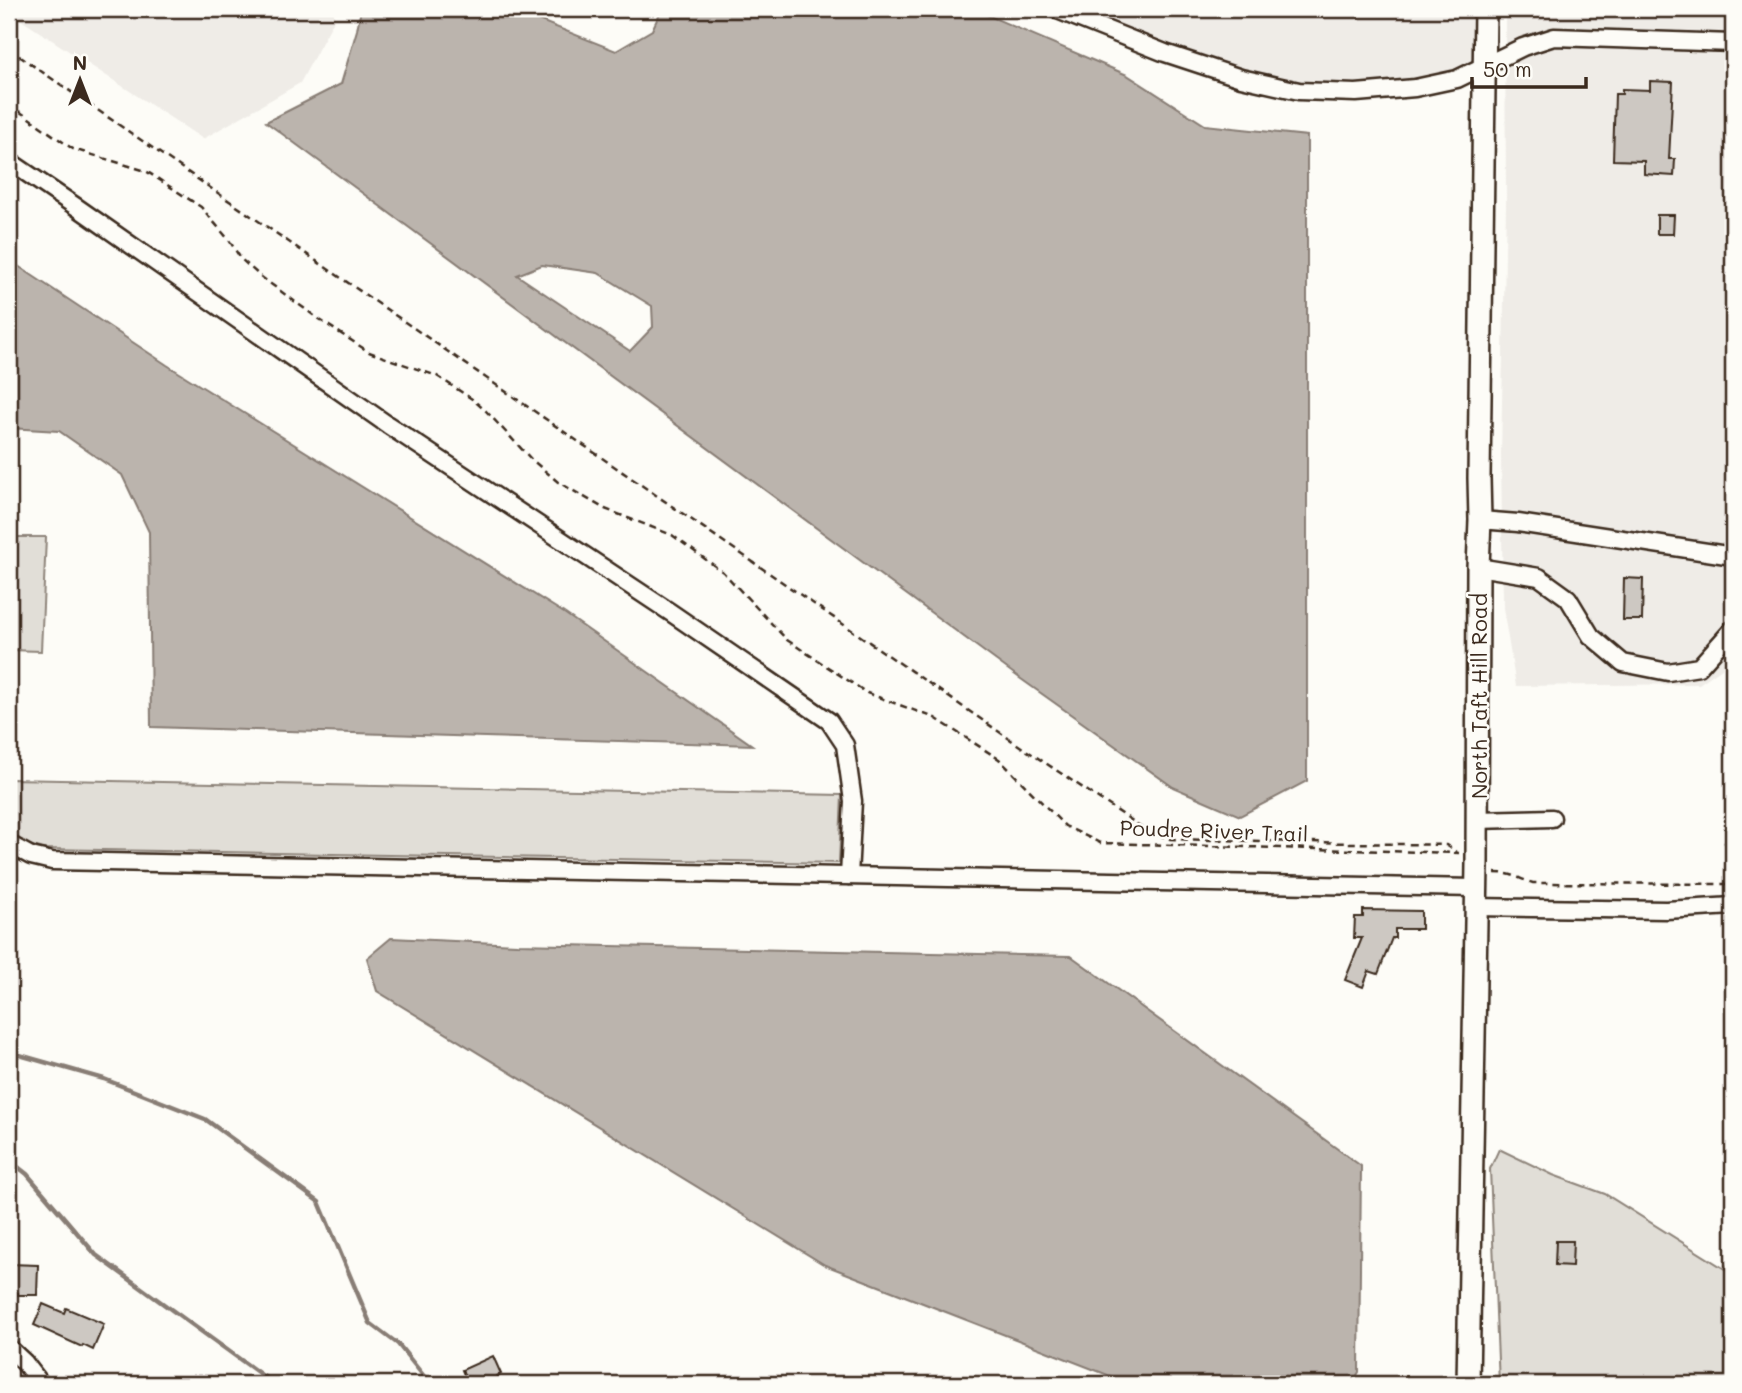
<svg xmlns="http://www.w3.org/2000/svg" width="1742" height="1393" font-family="Mali,sans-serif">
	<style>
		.built { fill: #efece7 }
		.green { fill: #e1ded7; stroke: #8e847a; stroke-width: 2 }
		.water { fill: #bbb4ad; stroke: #887d74; stroke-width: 2; fill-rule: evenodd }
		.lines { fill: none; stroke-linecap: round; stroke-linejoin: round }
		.stream { stroke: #887d74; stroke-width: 4.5 }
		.building { fill: #cdc8c2; stroke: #3b2a1e; stroke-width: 2 }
		.minor-casing { stroke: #3b2a1e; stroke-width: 21 }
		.major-casing { stroke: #3b2a1e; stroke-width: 26 }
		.path { stroke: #3b2a1e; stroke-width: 2.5; stroke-dasharray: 7 5; stroke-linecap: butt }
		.minor { stroke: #fdfcf7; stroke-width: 16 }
		.major { stroke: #fdfcf7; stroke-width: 21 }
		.labels { text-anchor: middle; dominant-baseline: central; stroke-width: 5; stroke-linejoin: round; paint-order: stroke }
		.street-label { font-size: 21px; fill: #3b2a1e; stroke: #fdfcf7 }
	</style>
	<rect width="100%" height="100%" fill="#fdfcf7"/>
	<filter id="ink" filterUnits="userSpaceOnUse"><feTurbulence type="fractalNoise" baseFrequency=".0143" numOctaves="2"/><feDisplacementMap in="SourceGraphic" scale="14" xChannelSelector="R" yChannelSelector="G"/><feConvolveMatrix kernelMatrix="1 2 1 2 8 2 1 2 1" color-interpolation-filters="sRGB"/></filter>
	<g filter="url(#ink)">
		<g class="built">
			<path d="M9 9H334V20L300 83 203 139 9 12Z"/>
			<path d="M1055 9H1485V65L1457 79 1299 91Z"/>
			<path d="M1505 9H1733V656L1722 668 1699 684 1516 686 1503 608 1501 455 1506 204Z"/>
		</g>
		<g class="green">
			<path d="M9 537H46L41 651 9 650Z"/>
			<path d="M10 779 842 795 839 863 44 849 25 844 9 831Z"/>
			<path d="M1499 1149 1553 1175 1605 1194 1725 1269 1733 1256V1384H1499L1490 1169Z"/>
		</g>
		<g class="water">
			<path d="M361 9H516L518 12 616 51 652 30 662 9H973L1127 75 1205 125 1307 136V781L1240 816 1173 787 1021 679 266 122 341 84 357 30ZM542 265 598 273 652 306 653 327 630 351 517 275Z"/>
			<path d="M9 260 167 365 564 613 752 745 151 727 149 532 122 475 59 431 9 428Z"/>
			<path d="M391 938 517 944 1071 956 1361 1166 1359 1372 1352 1384H1131L825 1265 377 991 367 958Z"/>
		</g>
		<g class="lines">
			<g class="stream">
				<path d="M9 1052 104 1079 205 1119 319 1202 370 1323 398 1344 430 1384"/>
				<path d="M9 1160 27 1174 96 1255 274 1384"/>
			</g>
		</g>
		<g class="building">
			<path d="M1650 81 1673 82 1669 159H1675L1674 176 1644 174V161L1613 160 1615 94H1622V89L1650 90Z"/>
			<path d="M1657 215H1674L1673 234H1657Z"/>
			<path d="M1624 578 1643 579 1642 620H1623Z"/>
			<path d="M1363 910 1421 911V929H1395V938H1392L1378 974 1369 971 1363 987 1345 980 1362 938H1354L1355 917H1363Z"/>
			<path d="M1556 1241H1573L1572 1266 1555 1265Z"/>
			<path d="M9 1264 38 1265 37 1295H18V1293L9 1292Z"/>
			<path d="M43 1304 64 1313 66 1308 104 1324 93 1350 83 1345 82 1347 34 1325Z"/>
			<path d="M493 1356 501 1374 497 1376 501 1384H468L462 1370Z"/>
		</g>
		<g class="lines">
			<defs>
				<g id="minor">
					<path d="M1055 9 1165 53 1241 78 1299 91 1356 93 1415 88 1457 79 1523 47 1554 37 1733 43"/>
					<path d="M9 161 78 208 388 425 670 612 829 721 845 745 853 801 849 876"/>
					<path d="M1480 520 1518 523 1733 556"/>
					<path d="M1478 567 1539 577 1568 598 1591 636 1623 663 1668 672 1699 667 1733 629"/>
					<path d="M1477 820 1552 818"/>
					<path d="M9 844 31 856 52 861 1476 888"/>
					<path d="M1476 907 1666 910 1733 906"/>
					<path d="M9 1348 24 1362 41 1384"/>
				</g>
				<path id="major" d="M1468 1384 1477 864 1478 567 1480 520 1479 478 1485 9"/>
			</defs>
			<use href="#minor" class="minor-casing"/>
			<use href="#major" class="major-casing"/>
			<g class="path">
				<path d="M9 49 1014 742 1149 832 1170 839 1446 845 1457 852"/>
				<path d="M9 104 73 149 146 171 201 207 229 240 241 259 260 276 320 320 369 352 437 376 472 399 486 411 531 459 558 482 605 509 672 535 723 572 787 640 867 693 935 718 999 759 1065 826 1100 843 1459 853"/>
				<path d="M1724 842 1733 849"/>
				<path d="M1495 873C1514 873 1516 878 1533 883L1733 884"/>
				<path d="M1730 884 1733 875"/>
			</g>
			<use href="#minor" class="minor"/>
			<use href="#major" class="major"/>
		</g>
	</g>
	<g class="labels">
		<g class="street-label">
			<text transform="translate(1478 696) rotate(-90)">North Taft Hill Road</text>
			<text transform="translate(1214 830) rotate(2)">Poudre River Trail</text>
		</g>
	</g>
	<rect width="1742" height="1393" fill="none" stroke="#fdfcf7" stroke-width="35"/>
	<rect x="18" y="18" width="1707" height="1358" fill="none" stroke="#3b2a1e" stroke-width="2.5" filter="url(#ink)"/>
	<g transform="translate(80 80)" stroke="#fdfcf7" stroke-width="5" paint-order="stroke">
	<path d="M0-5L12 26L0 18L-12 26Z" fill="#3b2a1e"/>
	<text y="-10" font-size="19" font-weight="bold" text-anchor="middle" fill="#3b2a1e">N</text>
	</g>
	<path d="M1472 77v10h114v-10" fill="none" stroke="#3b2a1e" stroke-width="3.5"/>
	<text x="1483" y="77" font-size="21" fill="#3b2a1e" stroke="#fdfcf7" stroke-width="5" paint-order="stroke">50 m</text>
</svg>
